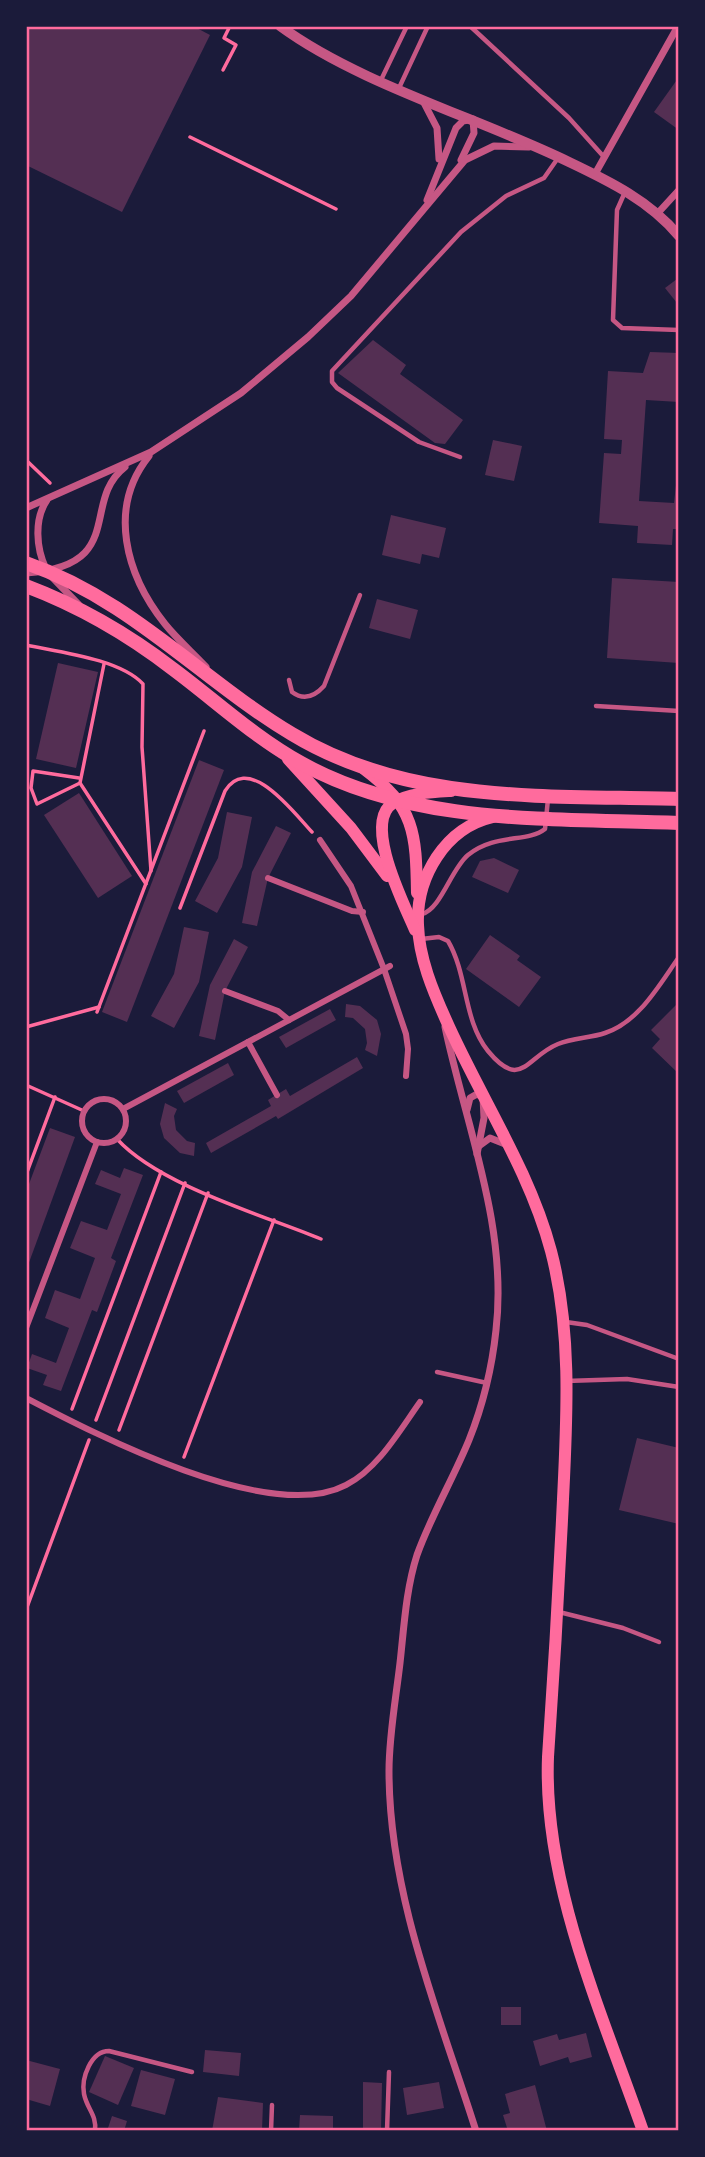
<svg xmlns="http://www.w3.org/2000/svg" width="705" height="2157" font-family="Lato,sans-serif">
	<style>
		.building { fill: #542f53 }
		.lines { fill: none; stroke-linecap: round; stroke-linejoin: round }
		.path { stroke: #ff6b9d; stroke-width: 3.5 }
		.service { stroke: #c65784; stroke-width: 4.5 }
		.pedestrian { stroke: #c65784; stroke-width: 6 }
		.minor { stroke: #c65784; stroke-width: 7 }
		.tertiary { stroke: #c65784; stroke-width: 10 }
		.secondary { stroke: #ff6b9d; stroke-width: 12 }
		.primary { stroke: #ff6b9d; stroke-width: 14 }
		.neatline { fill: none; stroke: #ff6b9d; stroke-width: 2.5 }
	</style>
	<rect width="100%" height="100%" fill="#1b1b3a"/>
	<g class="building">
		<path d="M26 26H193L210 35 122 212 26 165Z"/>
		<path d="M679 77V130L654 112Z"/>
		<path d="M677 279 679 282 677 303 665 288Z"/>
		<path d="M373 340 406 365 400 374 463 420 445 444 435 443 338 373Z"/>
		<path d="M650 352 679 353V402L646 400 639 501 674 503 679 458V529H673L672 545 637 543 638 526 599 523 604 453 621 454 622 440 604 439 608 371 643 373Z"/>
		<path d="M493 440 522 446 514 481 485 475Z"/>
		<path d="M391 515 446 528 439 558 422 554 420 564 382 555Z"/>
		<path d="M612 578 679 582V663L607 658Z"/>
		<path d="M377 599 418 610 410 639 369 628Z"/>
		<path d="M58 663 98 672 76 768 36 759Z"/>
		<path d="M199 760 224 770 127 1022 102 1012Z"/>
		<path d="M79 793 132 876 98 898 44 815Z"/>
		<path d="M227 812 252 817 242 867 217 913 195 901 218 858Z"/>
		<path d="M276 826 291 833 268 878 257 926 242 923 252 872Z"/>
		<path d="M494 858 519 870 508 893 472 877 480 861Z"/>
		<path d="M184 927 209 932 199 982 174 1028 151 1016 174 974Z"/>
		<path d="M490 935 520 956 517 960 541 977 519 1007 466 969Z"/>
		<path d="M234 939 248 947 225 991 215 1040 199 1036 210 985Z"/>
		<path d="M679 1002V1074L652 1048 660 1039 651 1030Z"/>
		<path d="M346 1004 360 1006 377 1020 381 1034 377 1056 365 1050 367 1043 365 1029 353 1018 345 1017Z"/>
		<path d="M330 1009 336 1020 286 1048 279 1037Z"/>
		<path d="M357 1057 363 1068 278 1119 276 1116 211 1153 206 1143 271 1106 268 1100 286 1089 290 1096Z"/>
		<path d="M228 1063 234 1075 184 1103 177 1091Z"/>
		<path d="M165 1103 177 1109 174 1116 176 1130 187 1141 195 1143 194 1156 180 1153 164 1138 160 1124Z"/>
		<path d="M50 1128 75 1137 27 1268 26 1192Z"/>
		<path d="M124 1168 143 1175 111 1258 116 1261 97 1312 92 1310 61 1391 43 1385 47 1375 27 1368 32 1354 56 1363 69 1328 45 1318 55 1290 80 1299 95 1258 70 1248 81 1221 107 1230 121 1194 95 1184 101 1170 120 1178Z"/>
		<path d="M637 1438 679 1448V1524L619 1510Z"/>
		<rect x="501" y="2007" width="20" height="18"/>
		<path d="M586 2033 592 2057 570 2063 568 2057 540 2066 533 2041 557 2034 559 2040Z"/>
		<path d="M205 2050 241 2053 239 2076 203 2072Z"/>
		<path d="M105 2056 134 2068 118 2105 89 2092Z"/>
		<path d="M26 2060 60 2069 50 2106 26 2099Z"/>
		<path d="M141 2070 175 2079 165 2115 131 2106Z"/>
		<path d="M363 2082 382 2083 381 2131H363Z"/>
		<path d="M439 2082 444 2108 407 2115 403 2088Z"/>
		<path d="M535 2085 547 2131H508L503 2115 510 2113 505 2094Z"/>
		<path d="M218 2097 263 2103 262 2131H212Z"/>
		<path d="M300 2115 333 2116V2131H299Z"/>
		<path d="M112 2116 127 2121 124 2131H107Z"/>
	</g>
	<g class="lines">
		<g class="path">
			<path d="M223 70 236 45 224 38 230 26"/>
			<path d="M190 137 336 209"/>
			<path d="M26 460 50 483"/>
			<path d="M26 645C59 652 120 659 143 684L142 747 151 871"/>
			<path d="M104 664 80 783 146 884"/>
			<path d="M79 778 33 771 31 788 37 804 80 783"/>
			<path d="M180 908 225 791C249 752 294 813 312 832"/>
			<path d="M97 1012 204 731"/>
			<path d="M26 1027 99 1007"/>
			<path d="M26 1085 84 1111"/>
			<path d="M117 1139C159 1185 262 1215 321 1239"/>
			<path d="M26 1175 55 1097"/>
			<path d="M72 1409 161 1172"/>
			<path d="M96 1420 185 1183"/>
			<path d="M119 1430 208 1193"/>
			<path d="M184 1457 274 1220"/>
			<path d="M26 1610 89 1440"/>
		</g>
		<g class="service">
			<path d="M470 26 569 118 604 157"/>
			<path d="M381 80 407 26"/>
			<path d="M399 88 428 26"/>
			<path d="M625 192 617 210 613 320 622 328 679 330"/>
			<path d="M460 457 419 442 337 388 332 382V371L461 232 506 196 544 178 558 158"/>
			<path d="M289 680 292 692C304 701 315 696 324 686L360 595"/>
			<path d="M596 706 679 711"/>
			<path d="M422 914C441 909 451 869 468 855 495 833 527 843 545 829L548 799"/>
			<path d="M421 939 439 937 448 941C468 975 463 1020 488 1051 521 1091 526 1057 558 1044 573 1038 590 1038 605 1033 639 1022 659 985 679 957"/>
			<path d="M566 1322 587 1325 679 1359"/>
			<path d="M437 1372 487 1383"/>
			<path d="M566 1381 627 1379 679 1387"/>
			<path d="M559 1612 623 1628 659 1642"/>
			<path d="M95 2131C97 2115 87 2109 84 2094 81 2078 91 2051 109 2051L192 2072"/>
			<path d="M271 2131 272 2105"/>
			<path d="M387 2131 389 2072"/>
		</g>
		<g class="pedestrian">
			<path d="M320 840 351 886 384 969 406 1034 408 1049 406 1076"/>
			<path d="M268 878 352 911 363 912"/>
			<path d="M225 991 278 1011 289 1020"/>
			<path d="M248 1042 277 1095"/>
			<circle cx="104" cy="1121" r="22"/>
			<path d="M123 1109 390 966"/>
			<path d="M26 1328 97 1142"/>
			<path d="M26 1398C97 1435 270 1525 346 1485 378 1469 400 1430 420 1402"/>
		</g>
		<g class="minor">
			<path d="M423 101 437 128 439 159"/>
			<path d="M595 174 678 26"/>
			<path d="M427 200 456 128 463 121 473 119 474 133 461 160"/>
			<path d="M657 214 679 190"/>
			<path d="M149 456C107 508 126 575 165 624 177 639 193 653 206 667"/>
			<path d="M26 508 151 452 241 393 308 337 351 296 465 160 494 146 529 147"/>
			<path d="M46 569C36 548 34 519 47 500"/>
			<path d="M26 573C128 566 80 502 125 467"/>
			<path d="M53 578 79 605"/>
			<path d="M445 1027C466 1126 508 1227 496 1330 492 1368 483 1405 469 1440 453 1479 431 1516 417 1555 406 1589 404 1627 400 1663 396 1698 389 1735 389 1771 389 1895 439 2014 476 2131"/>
			<path d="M467 1110 470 1098 477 1094 483 1097 484 1118 477 1154"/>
			<path d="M479 1146 490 1138 505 1144"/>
		</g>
		<path class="tertiary" d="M280 26C359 84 479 118 569 162 609 181 650 201 679 236"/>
		<g class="secondary">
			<path d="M288 759 351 828 387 876"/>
			<path d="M364 769C415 807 416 833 417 893"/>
			<path d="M493 817C445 828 416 877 418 925 419 958 433 991 446 1020 480 1097 529 1169 551 1251 572 1331 567 1417 563 1499 559 1585 554 1671 548 1757 543 1884 602 2013 643 2131"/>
			<path d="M415 930C405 906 362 823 393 803 408 793 433 792 451 791"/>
		</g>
		<g class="primary">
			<path d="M26 563C132 600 200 679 292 734 409 805 547 795 679 799"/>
			<path d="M26 586C79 606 129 635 173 669 216 701 254 737 301 763 414 826 554 818 679 823"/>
		</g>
	</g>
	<rect width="705" height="2157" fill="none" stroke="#1b1b3a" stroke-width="56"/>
	<rect x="28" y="28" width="649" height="2101" class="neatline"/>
</svg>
